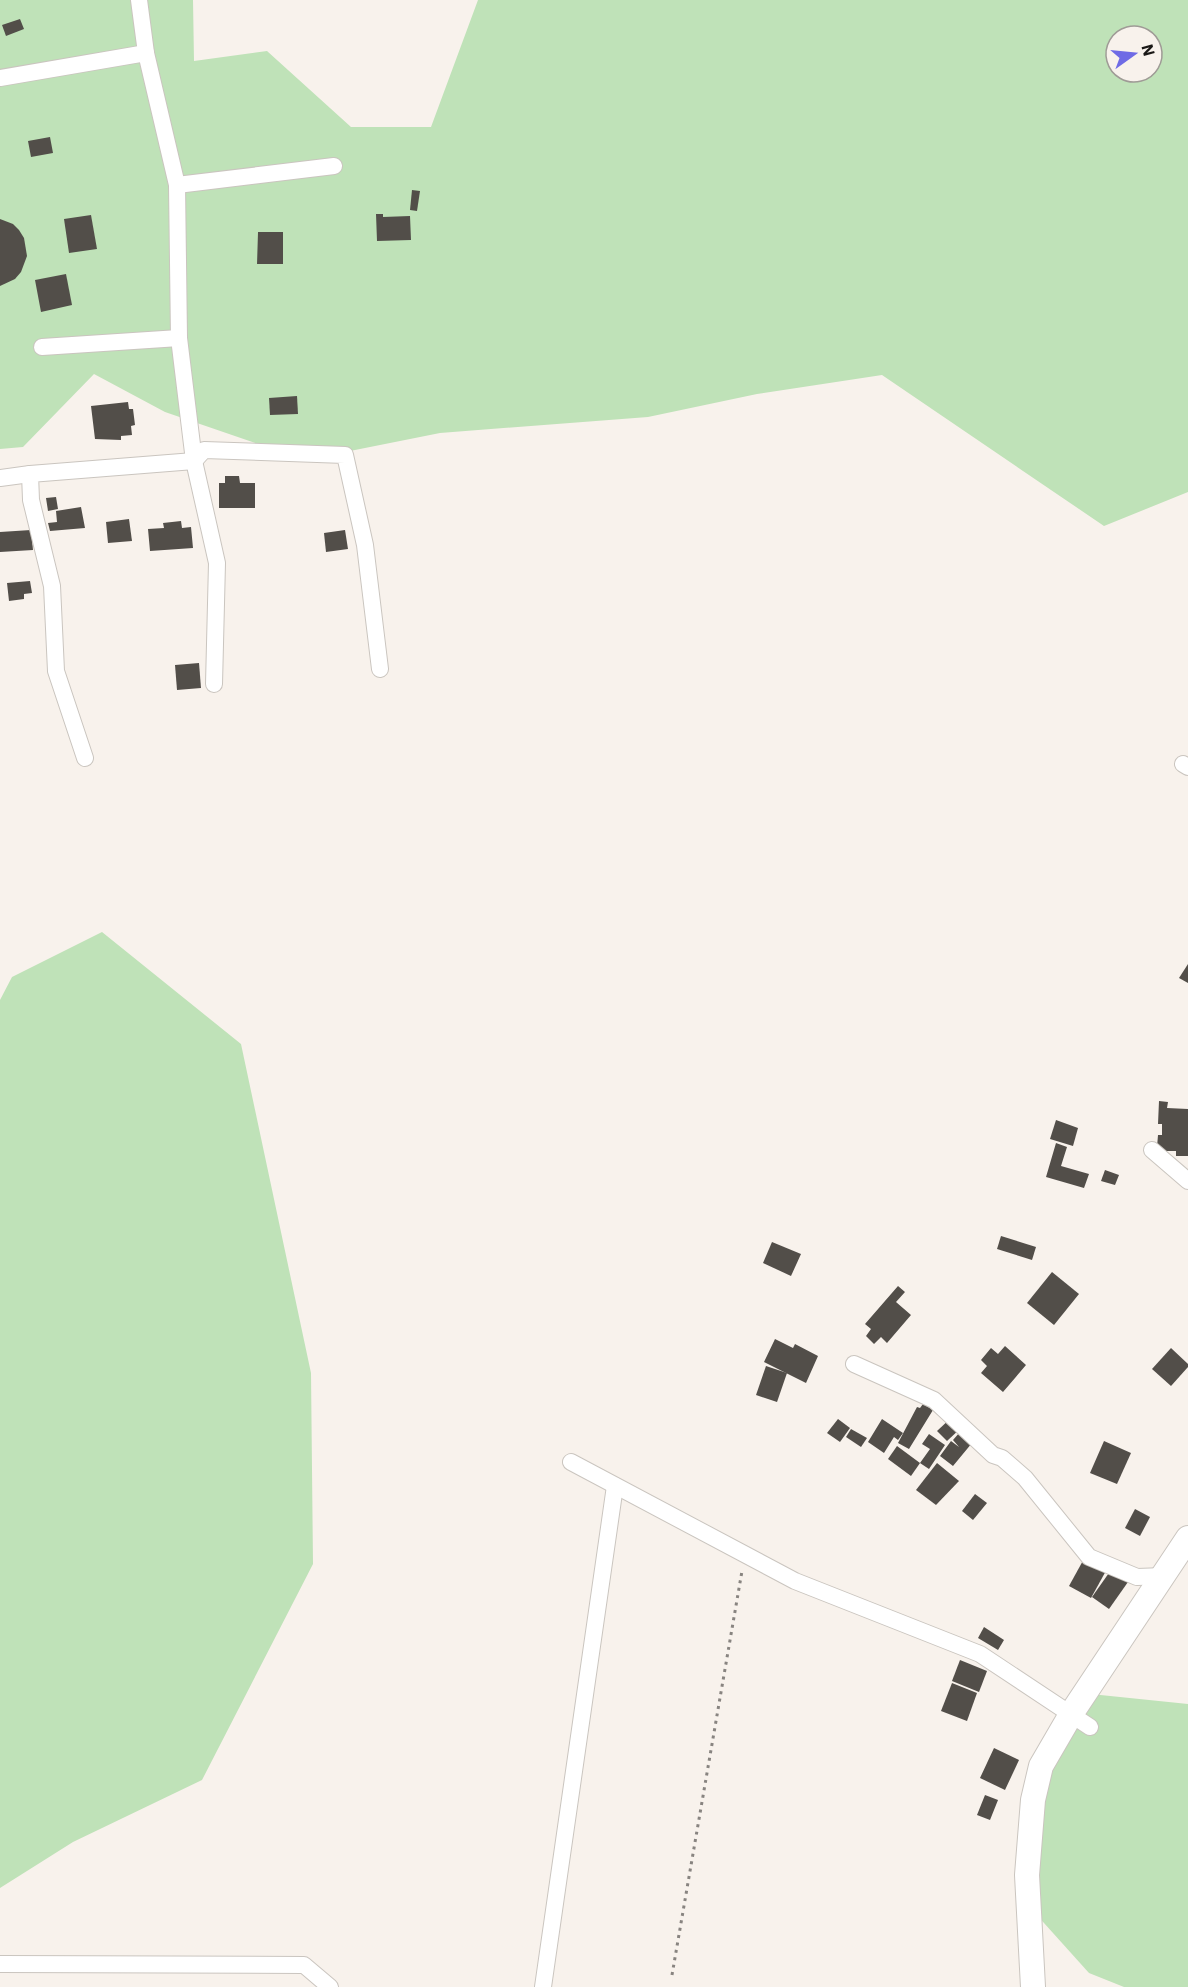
<svg xmlns="http://www.w3.org/2000/svg" width="1188" height="1987" font-family="'IBM Plex Sans',sans-serif">
	<style>
		.green { fill: #bfe2b8; fill-rule: evenodd }
		.building { fill: #524e49 }
		.lines { fill: none; stroke-linecap: round; stroke-linejoin: round }
		.street-casing { stroke: #cac5bf; stroke-width: 18 }
		.secondary-casing { stroke: #cac5bf; stroke-width: 26 }
		.path { stroke: #888480; stroke-width: 3; stroke-dasharray: 3 4.5; stroke-linecap: butt }
		.street { stroke: #fff; stroke-width: 16 }
		.secondary { stroke: #fff; stroke-width: 24 }
	</style>
	<rect width="100%" height="100%" fill="#f8f2ec"/>
	<g class="green">
		<path d="M0 0H193L194 61 267 51 351 127H431L478 0H1188V492L1104 526 882 375 757 394 648 417 440 433 305 460 165 412 94 374 23 447 0 449ZM1116 36H1152V72H1116Z"/>
		<path d="M102 932 241 1044 311 1373 313 1564 202 1780 73 1842 0 1888V1000L12 977Z"/>
		<path d="M1081 1693 1188 1704V1987H1124L1089 1973 1026 1903 1027 1818Z"/>
	</g>
	<g class="building">
		<path d="M20 19 24 29 6 36 2 25Z"/>
		<path d="M50 137 53 153 31 157 28 141Z"/>
		<path d="M412 190 420 191 417 211 410 210Z"/>
		<path d="M376 214H383V217L410 216 411 240 377 241Z"/>
		<path d="M91 215 97 249 69 253 64 219Z"/>
		<path d="M0 219 13 224 19 230 24 238 27 256 21 272 15 279 0 286Z"/>
		<path d="M258 232H283V264H257Z"/>
		<path d="M66 274 72 305 41 312 35 280Z"/>
		<path d="M297 396 298 414 270 415 269 398Z"/>
		<path d="M128 402 129 409H133L135 425 131 426 132 435 121 436V440L95 439 91 406Z"/>
		<path d="M225 476H239L240 483H255V508H219V483H225Z"/>
		<path d="M56 497 58 509 48 511 46 498Z"/>
		<path d="M81 507 85 528 50 531 48 523 57 522 56 511Z"/>
		<path d="M129 519 132 541 108 543 106 522Z"/>
		<path d="M181 521 182 528 191 527 193 548 150 551 148 529 164 528 163 523Z"/>
		<path d="M31 530 33 550 0 552V532Z"/>
		<path d="M345 530 348 549 326 552 324 533Z"/>
		<path d="M30 581 32 593 24 594V599L9 601 7 583Z"/>
		<path d="M199 663 201 688 177 690 175 665Z"/>
		<path d="M1188 964V983L1179 978Z"/>
		<path d="M1159 1101 1168 1102 1167 1108 1188 1109V1156H1176V1151H1159L1157 1147 1158 1135H1162V1124H1158Z"/>
		<path d="M1056 1120 1078 1128 1073 1146 1050 1139Z"/>
		<path d="M1056 1143 1067 1147 1061 1166 1089 1174 1084 1188 1046 1177Z"/>
		<path d="M1105 1170 1119 1175 1115 1185 1101 1181Z"/>
		<path d="M1001 1236 1036 1247 1032 1260 997 1249Z"/>
		<path d="M772 1242 801 1254 791 1276 763 1263Z"/>
		<path d="M1052 1272 1079 1294 1054 1325 1027 1303Z"/>
		<path d="M898 1286 905 1292 896 1302 911 1315 887 1343 881 1337 874 1344 866 1336 871 1329 865 1324Z"/>
		<path d="M775 1339 793 1348 795 1344 818 1356 806 1383 764 1362Z"/>
		<path d="M1005 1346 1026 1365 1003 1392 981 1373 987 1366 981 1360 991 1348 998 1354Z"/>
		<path d="M1171 1348 1188 1364V1367L1171 1386 1152 1369Z"/>
		<path d="M766 1366 787 1373 777 1402 756 1395Z"/>
		<path d="M923 1404 933 1410 909 1449 898 1443 917 1407 920 1408Z"/>
		<path d="M952 1417 962 1427 947 1441 937 1431Z"/>
		<path d="M838 1419 850 1428 840 1442 827 1433Z"/>
		<path d="M882 1419 903 1433 898 1440 894 1437 884 1453 868 1442Z"/>
		<path d="M851 1429 867 1438 861 1447 846 1437Z"/>
		<path d="M960 1432 972 1443 953 1466 940 1456 951 1441 959 1447 953 1440Z"/>
		<path d="M929 1434 945 1445 929 1469 920 1463 930 1449 922 1444Z"/>
		<path d="M1104 1441 1131 1453 1117 1484 1090 1473Z"/>
		<path d="M897 1446 920 1463 911 1476 888 1459Z"/>
		<path d="M937 1463 959 1481 936 1505 916 1490Z"/>
		<path d="M975 1494 987 1503 973 1520 962 1511Z"/>
		<path d="M1135 1509 1150 1517 1140 1536 1125 1528Z"/>
		<path d="M1085 1557 1107 1569 1091 1598 1069 1586Z"/>
		<path d="M1111 1570 1128 1582 1109 1609 1092 1597Z"/>
		<path d="M984 1627 1004 1640 998 1650 978 1638Z"/>
		<path d="M960 1660 987 1671 979 1692 952 1681Z"/>
		<path d="M952 1683 977 1693 967 1721 941 1711Z"/>
		<path d="M994 1748 1019 1760 1005 1790 980 1778Z"/>
		<path d="M985 1795 998 1800 990 1820 977 1815Z"/>
	</g>
	<g class="lines">
		<defs>
			<g id="street">
				<path d="M139 0 146 53 177 185 179 338 194 461 217 563 214 684"/>
				<path d="M0 78 146 53"/>
				<path d="M177 185 334 166"/>
				<path d="M42 347 179 338"/>
				<path d="M0 478 30 474"/>
				<path d="M85 758 56 671 52 586 31 500 30 474 194 461 204 450 345 455 365 545 380 669"/>
				<path d="M1183 764 1188 767"/>
				<path d="M1152 1150 1188 1181"/>
				<path d="M854 1364 934 1400 993 1455 1002 1458 1025 1478 1089 1557 1137 1577 1164 1576"/>
				<path d="M571 1462 795 1581 980 1654 1090 1727"/>
				<path d="M0 1964 304 1965 330 1987"/>
				<path d="M543 1987 615 1486"/>
			</g>
			<path id="secondary" d="M1033 1987 1027 1875 1033 1800 1041 1766 1073 1711 1188 1538"/>
		</defs>
		<use href="#street" class="street-casing"/>
		<use href="#secondary" class="secondary-casing"/>
		<path class="path" d="M672 1975 742 1571"/>
		<use href="#street" class="street"/>
		<use href="#secondary" class="secondary"/>
	</g>
	<g transform="translate(1134 54) rotate(75)"><circle r="28" fill="#f8f2ec" stroke="#9f9b96" stroke-width="1.5"/>
	<path d="M0-4.5L10 22L0 15L-10 22Z" fill="#6f6be5"/>
	<text y="-9" font-size="16" font-weight="bold" text-anchor="middle" fill="#1a1816">N</text>
	</g>
</svg>
